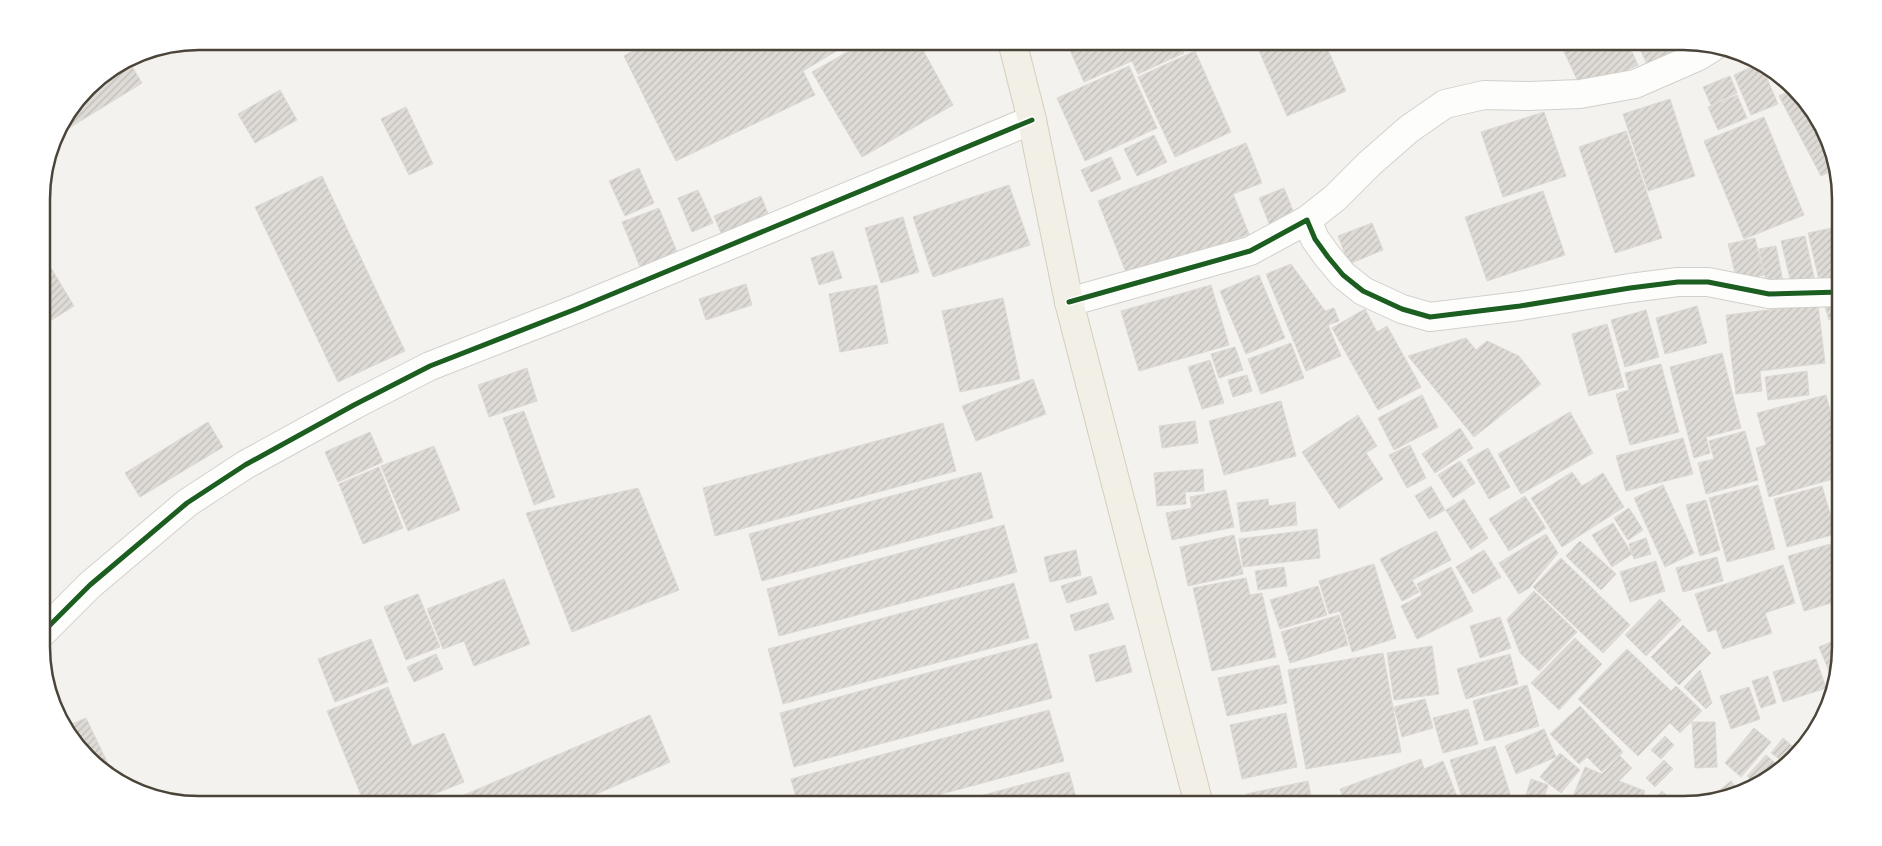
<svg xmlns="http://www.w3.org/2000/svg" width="1882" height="846" font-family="Rubik,sans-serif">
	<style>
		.building { fill: url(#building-hatch); stroke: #dcd9d4 }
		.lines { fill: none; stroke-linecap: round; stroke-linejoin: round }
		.minor-casing { stroke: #d2d0cb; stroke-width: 30 }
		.major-casing { stroke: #d6cebb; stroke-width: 30 }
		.minor { stroke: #fdfdfc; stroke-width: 28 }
		.major { stroke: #f2efe6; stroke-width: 28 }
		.cycleway-casing { stroke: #fff; stroke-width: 8 }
		.cycleway { stroke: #1b5e20; stroke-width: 5 }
		.rim { fill: none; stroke: #4b4439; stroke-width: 2.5 }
	</style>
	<defs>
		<pattern id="building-hatch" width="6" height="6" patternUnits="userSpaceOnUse" patternTransform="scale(1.25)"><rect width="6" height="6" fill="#dedbd6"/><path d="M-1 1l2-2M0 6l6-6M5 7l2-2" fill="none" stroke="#c0bdb8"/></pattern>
	</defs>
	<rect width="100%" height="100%" fill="#f4f2ee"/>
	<g class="building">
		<path d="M650 41H853L803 71 815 95 676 161 624 56Z"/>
		<path d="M867 41H918L953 105 862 157 812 72Z"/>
		<path d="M1066 41H1178L1184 53 1138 74 1132 61 1084 82Z"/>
		<path d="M1274 41H1324L1346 91 1287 116 1258 48Z"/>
		<path d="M1559 41H1627L1638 65 1582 90Z"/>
		<path d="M1636 41H1683L1702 45 1680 55 1677 50 1647 64Z"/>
		<path d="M1195 51 1231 132 1175 157 1138 77Z"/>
		<path d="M128 60 142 83 56 136 58 129 95 81Z"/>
		<path d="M1758 64 1762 67 1778 104 1751 115 1734 75Z"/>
		<path d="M1129 66 1157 128 1085 161 1057 98Z"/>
		<path d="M1730 76 1737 93 1711 105 1703 87Z"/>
		<path d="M280 90 297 120 255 143 238 114Z"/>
		<path d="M1791 90 1808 103 1835 169 1821 176 1779 96Z"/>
		<path d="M1737 95 1747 118 1718 130 1708 107Z"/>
		<path d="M1670 99 1695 176 1648 191 1623 114Z"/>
		<path d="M406 107 433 164 409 175 381 119Z"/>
		<path d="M1544 112 1566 176 1503 197 1481 132Z"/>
		<path d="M1764 117 1804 215 1744 239 1704 141Z"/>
		<path d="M1626 131 1662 238 1615 253 1579 147Z"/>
		<path d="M1154 135 1167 162 1137 176 1124 149Z"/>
		<path d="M1246 143 1262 183 1233 194 1249 234 1129 280 1098 201Z"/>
		<path d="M1111 157 1121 179 1091 192 1081 170Z"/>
		<path d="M639 168 654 203 625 216 609 181Z"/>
		<path d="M322 176 405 351 338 382 255 207Z"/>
		<path d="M1009 185 1030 245 933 277 913 217Z"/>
		<path d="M1284 188 1297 221 1272 231 1259 198Z"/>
		<path d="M698 190 713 223 692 232 678 198Z"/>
		<path d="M1543 191 1565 255 1487 281 1465 217Z"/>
		<path d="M761 196 771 221 724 240 714 216Z"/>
		<path d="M659 208 677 252 640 267 622 222Z"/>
		<path d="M903 217 919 272 881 283 865 228Z"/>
		<path d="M1372 223 1383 250 1349 264 1338 236Z"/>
		<path d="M1840 224V247L1834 225Z"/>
		<path d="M1832 228 1840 259V279L1820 284 1808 233Z"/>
		<path d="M1805 236 1816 286 1793 291 1781 241Z"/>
		<path d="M1755 238 1764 275 1737 281 1728 244Z"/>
		<path d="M1776 246 1784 287 1768 290 1759 249Z"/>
		<path d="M833 251 842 278 819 285 811 258Z"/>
		<path d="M42 253 74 306 42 326Z"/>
		<path d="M1291 264 1325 311 1334 308 1339 321 1328 325 1341 356 1306 371 1266 274Z"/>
		<path d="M1259 275 1285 338 1246 354 1220 291Z"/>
		<path d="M746 284 752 305 706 320 699 299Z"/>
		<path d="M877 285 888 343 840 352 829 294Z"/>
		<path d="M1211 285 1229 345 1139 371 1121 311Z"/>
		<path d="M1003 298 1020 379 960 392 942 311Z"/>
		<path d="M1823 300 1840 301V317L1829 320Z"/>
		<path d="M1818 304 1825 363 1760 371 1762 391 1736 394 1726 315Z"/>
		<path d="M1697 306 1707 343 1665 354 1656 318Z"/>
		<path d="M1365 309 1377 332 1387 326 1421 387 1378 410 1332 328Z"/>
		<path d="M1646 310 1659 357 1625 367 1611 320Z"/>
		<path d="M1607 324 1624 387 1589 396 1572 334Z"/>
		<path d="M1840 324V369L1833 325Z"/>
		<path d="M1466 338 1476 350 1487 341 1519 356 1541 384 1474 437 1408 356Z"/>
		<path d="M1291 343 1304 378 1261 394 1248 359Z"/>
		<path d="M1235 347 1243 370 1219 378 1211 354Z"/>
		<path d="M1722 353 1741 428 1706 437 1710 453 1694 458 1670 367Z"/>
		<path d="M1210 360 1224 403 1202 409 1188 367Z"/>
		<path d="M1661 364 1679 432 1630 445 1616 394 1629 390 1625 373Z"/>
		<path d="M527 368 537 401 489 417 478 385Z"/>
		<path d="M1807 371 1809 395 1768 400 1765 377Z"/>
		<path d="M1247 375 1252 391 1233 397 1228 380Z"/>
		<path d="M1033 379 1046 414 976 441 962 406Z"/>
		<path d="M1422 395 1438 427 1394 450 1378 418Z"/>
		<path d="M1826 395 1840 449V477L1769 497 1756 448 1766 445 1757 413Z"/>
		<path d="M1281 401 1296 456 1224 475 1209 421Z"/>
		<path d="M524 411 555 497 534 505 503 418Z"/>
		<path d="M1570 412 1593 453 1521 494 1498 454Z"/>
		<path d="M1358 415 1377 446 1366 453 1383 479 1339 509 1302 452Z"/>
		<path d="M1195 421 1198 443 1162 448 1159 426Z"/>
		<path d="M208 422 223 447 140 497 125 473Z"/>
		<path d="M943 423 956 471 715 536 703 488Z"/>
		<path d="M1460 428 1473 448 1435 473 1422 454Z"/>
		<path d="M1745 431 1758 480 1706 494 1698 463 1714 459 1709 441Z"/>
		<path d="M370 432 383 462 338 482 325 452Z"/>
		<path d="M1683 438 1693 474 1626 491 1616 456Z"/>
		<path d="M1410 445 1426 478 1407 488 1389 455Z"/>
		<path d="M434 446 460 510 408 531 381 466Z"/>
		<path d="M1488 448 1510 487 1489 499 1467 460Z"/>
		<path d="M1460 461 1475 483 1453 498 1438 475Z"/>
		<path d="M379 467 403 528 363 544 339 484Z"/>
		<path d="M1203 469 1204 491 1185 492 1186 504 1157 506 1154 473Z"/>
		<path d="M981 472 993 518 762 581 749 534Z"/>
		<path d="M1572 472 1582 486 1603 473 1624 507 1562 547 1531 498Z"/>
		<path d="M1663 485 1694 553 1665 567 1634 498Z"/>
		<path d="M1758 485 1775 549 1727 562 1709 498Z"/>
		<path d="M1431 486 1445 510 1429 519 1415 496Z"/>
		<path d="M1822 486 1836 534 1787 547 1774 499Z"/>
		<path d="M638 488 679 590 572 632 526 513Z"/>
		<path d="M1840 488V521L1836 489Z"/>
		<path d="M1226 490 1234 527 1172 540 1166 513 1192 508 1190 497Z"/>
		<path d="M1525 496 1546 528 1509 551 1489 519Z"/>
		<path d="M1268 499 1269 506 1295 502 1297 525 1241 532 1237 503Z"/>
		<path d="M1464 499 1488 538 1471 550 1446 510Z"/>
		<path d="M1706 500 1720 550 1700 556 1686 505Z"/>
		<path d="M1629 508 1643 530 1628 540 1614 518Z"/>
		<path d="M1613 523 1632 554 1612 567 1592 535Z"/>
		<path d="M1004 525 1017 572 779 636 767 589Z"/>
		<path d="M1317 529 1320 558 1243 567 1239 539Z"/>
		<path d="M1436 531 1451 560 1412 580 1419 592 1402 601 1380 559Z"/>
		<path d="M1546 534 1558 553 1529 588 1519 594 1499 563Z"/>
		<path d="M1234 535 1243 574 1188 586 1180 547Z"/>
		<path d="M1646 538 1651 554 1634 559 1629 544Z"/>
		<path d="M1580 541 1616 574 1601 590 1566 556Z"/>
		<path d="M1830 544 1841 582V600L1804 611 1788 556Z"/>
		<path d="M1076 550 1081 575 1050 582 1044 557Z"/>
		<path d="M1484 550 1501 577 1473 594 1456 567Z"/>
		<path d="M1717 557 1723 581 1683 592 1676 568Z"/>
		<path d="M1561 558 1630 625 1603 653 1533 587Z"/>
		<path d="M1656 561 1665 591 1630 602 1620 572Z"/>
		<path d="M1374 564 1396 638 1352 652 1340 611 1329 614 1319 581Z"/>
		<path d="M1783 565 1795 603 1765 613 1772 633 1723 649 1716 629 1708 632 1695 594Z"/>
		<path d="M1284 567 1287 586 1258 590 1255 571Z"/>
		<path d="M1451 567 1473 611 1417 639 1401 606 1422 595 1417 584Z"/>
		<path d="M1091 576 1097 594 1067 603 1061 586Z"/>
		<path d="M1246 578 1250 595 1262 593 1276 657 1212 671 1193 588Z"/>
		<path d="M504 579 530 644 474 666 464 641 443 649 427 609Z"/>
		<path d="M1014 583 1029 638 783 704 768 649Z"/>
		<path d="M1318 586 1327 615 1280 629 1270 600Z"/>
		<path d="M1534 591 1577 632 1539 671 1520 653 1507 619Z"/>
		<path d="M418 594 440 647 406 660 384 607Z"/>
		<path d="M1660 599 1681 620 1646 656 1625 635Z"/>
		<path d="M1108 603 1114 619 1075 631 1070 615Z"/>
		<path d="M1339 615 1348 645 1290 663 1281 632Z"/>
		<path d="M1500 617 1511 648 1480 658 1470 626Z"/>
		<path d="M1683 625 1711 653 1679 685 1651 657Z"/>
		<path d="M1575 638 1602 664 1559 710 1531 683Z"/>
		<path d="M1841 638V647L1834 683 1819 647Z"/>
		<path d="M371 639 388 682 335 702 318 659Z"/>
		<path d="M1037 643 1052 698 794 767 780 713Z"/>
		<path d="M1125 645 1132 672 1096 682 1089 655Z"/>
		<path d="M1432 646 1439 694 1394 700 1387 653Z"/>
		<path d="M1627 649 1671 691 1676 686 1702 711 1680 733 1670 723 1638 756 1578 699Z"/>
		<path d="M1383 653 1401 752 1306 769 1288 670Z"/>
		<path d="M436 654 443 669 414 682 407 667Z"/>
		<path d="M1510 654 1518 684 1466 699 1457 669Z"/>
		<path d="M1816 659 1826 688 1783 702 1773 672Z"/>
		<path d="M1279 665 1287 703 1227 716 1218 678Z"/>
		<path d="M1700 670 1712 703 1706 709 1684 687Z"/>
		<path d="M1768 676 1776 703 1761 708 1752 681Z"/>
		<path d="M1527 685 1539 726 1485 741 1473 701Z"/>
		<path d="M388 687 412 746 444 733 464 782 407 805H365L327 711Z"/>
		<path d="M1749 687 1760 719 1731 729 1720 696Z"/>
		<path d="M1425 699 1433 728 1402 737 1394 707Z"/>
		<path d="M1580 706 1623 752 1602 772 1587 757 1579 764 1550 734Z"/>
		<path d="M1468 709 1478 744 1443 753 1433 718Z"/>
		<path d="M1049 710 1064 761 901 805H798L791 779Z"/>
		<path d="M1286 713 1297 767 1242 779 1230 725Z"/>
		<path d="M650 715 670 762 571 805H441Z"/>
		<path d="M86 718 112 772 74 743 67 726Z"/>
		<path d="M1692 722H1715L1717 767 1695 768Z"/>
		<path d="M1754 728 1771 742 1741 777 1725 763Z"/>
		<path d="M1544 729 1556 757 1516 774 1505 746Z"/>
		<path d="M1665 736 1674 745 1661 759 1651 750Z"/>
		<path d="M1783 738 1799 752 1786 764 1771 753Z"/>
		<path d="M1495 746 1511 797 1486 804H1464L1450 760Z"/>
		<path d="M1560 753 1580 770 1561 793 1540 777Z"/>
		<path d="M1766 755 1781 768 1771 778 1755 783 1747 776Z"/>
		<path d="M1620 756 1632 768 1619 781 1645 791 1639 804H1570L1585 767 1602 774Z"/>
		<path d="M1421 759 1424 769 1443 761 1460 804 1346 805 1340 789Z"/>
		<path d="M1664 760 1673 769 1655 787 1646 778Z"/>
		<path d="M1069 772 1078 805H946Z"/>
		<path d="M1531 779 1548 785 1542 804H1523Z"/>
		<path d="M1308 781 1313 805H1249L1246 794Z"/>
		<path d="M1731 781 1737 789 1707 800Z"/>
		<path d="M1662 791 1676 804H1650Z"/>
	</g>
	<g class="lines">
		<defs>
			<g id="minor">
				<path d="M1307 220 1335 198 1369 164 1409 129 1445 104 1484 95 1529 96 1580 94 1635 84 1699 56 1713 47"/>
				<path d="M1069 302 1250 251 1307 220 1315 239 1328 257 1343 275 1363 291 1402 309 1430 317 1520 306 1630 288 1678 282H1708L1769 294 1840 292"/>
				<path d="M43 632 90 585 187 503 245 465 354 405 430 366 576 309 1032 120"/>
			</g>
			<path id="major" d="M1012 41 1032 120 1069 302 1199 805"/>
		</defs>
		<use href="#minor" class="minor-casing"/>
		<use href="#major" class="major-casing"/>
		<use href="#minor" class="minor"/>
		<use href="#major" class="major"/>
		<defs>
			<g id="cycleway">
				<path d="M1069 302 1250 251 1307 220 1315 239 1328 257 1343 275 1363 291 1402 309 1430 317 1520 306 1630 288 1678 282H1708L1769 294 1840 292"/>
				<path d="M43 632 90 585 187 503 245 465 354 405 430 366 576 309 1032 120"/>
			</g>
		</defs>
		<use href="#cycleway" class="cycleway-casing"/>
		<use href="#cycleway" class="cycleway"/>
	</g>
	<path d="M0 0H1882V846H0ZM199 50H1683A149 149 0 0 1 1832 199V647A149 149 0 0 1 1683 796H199A149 149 0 0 1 50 647V199A149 149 0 0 1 199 50Z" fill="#fff" fill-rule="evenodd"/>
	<path class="rim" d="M199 50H1683A149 149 0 0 1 1832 199V647A149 149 0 0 1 1683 796H199A149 149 0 0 1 50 647V199A149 149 0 0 1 199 50Z"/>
</svg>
